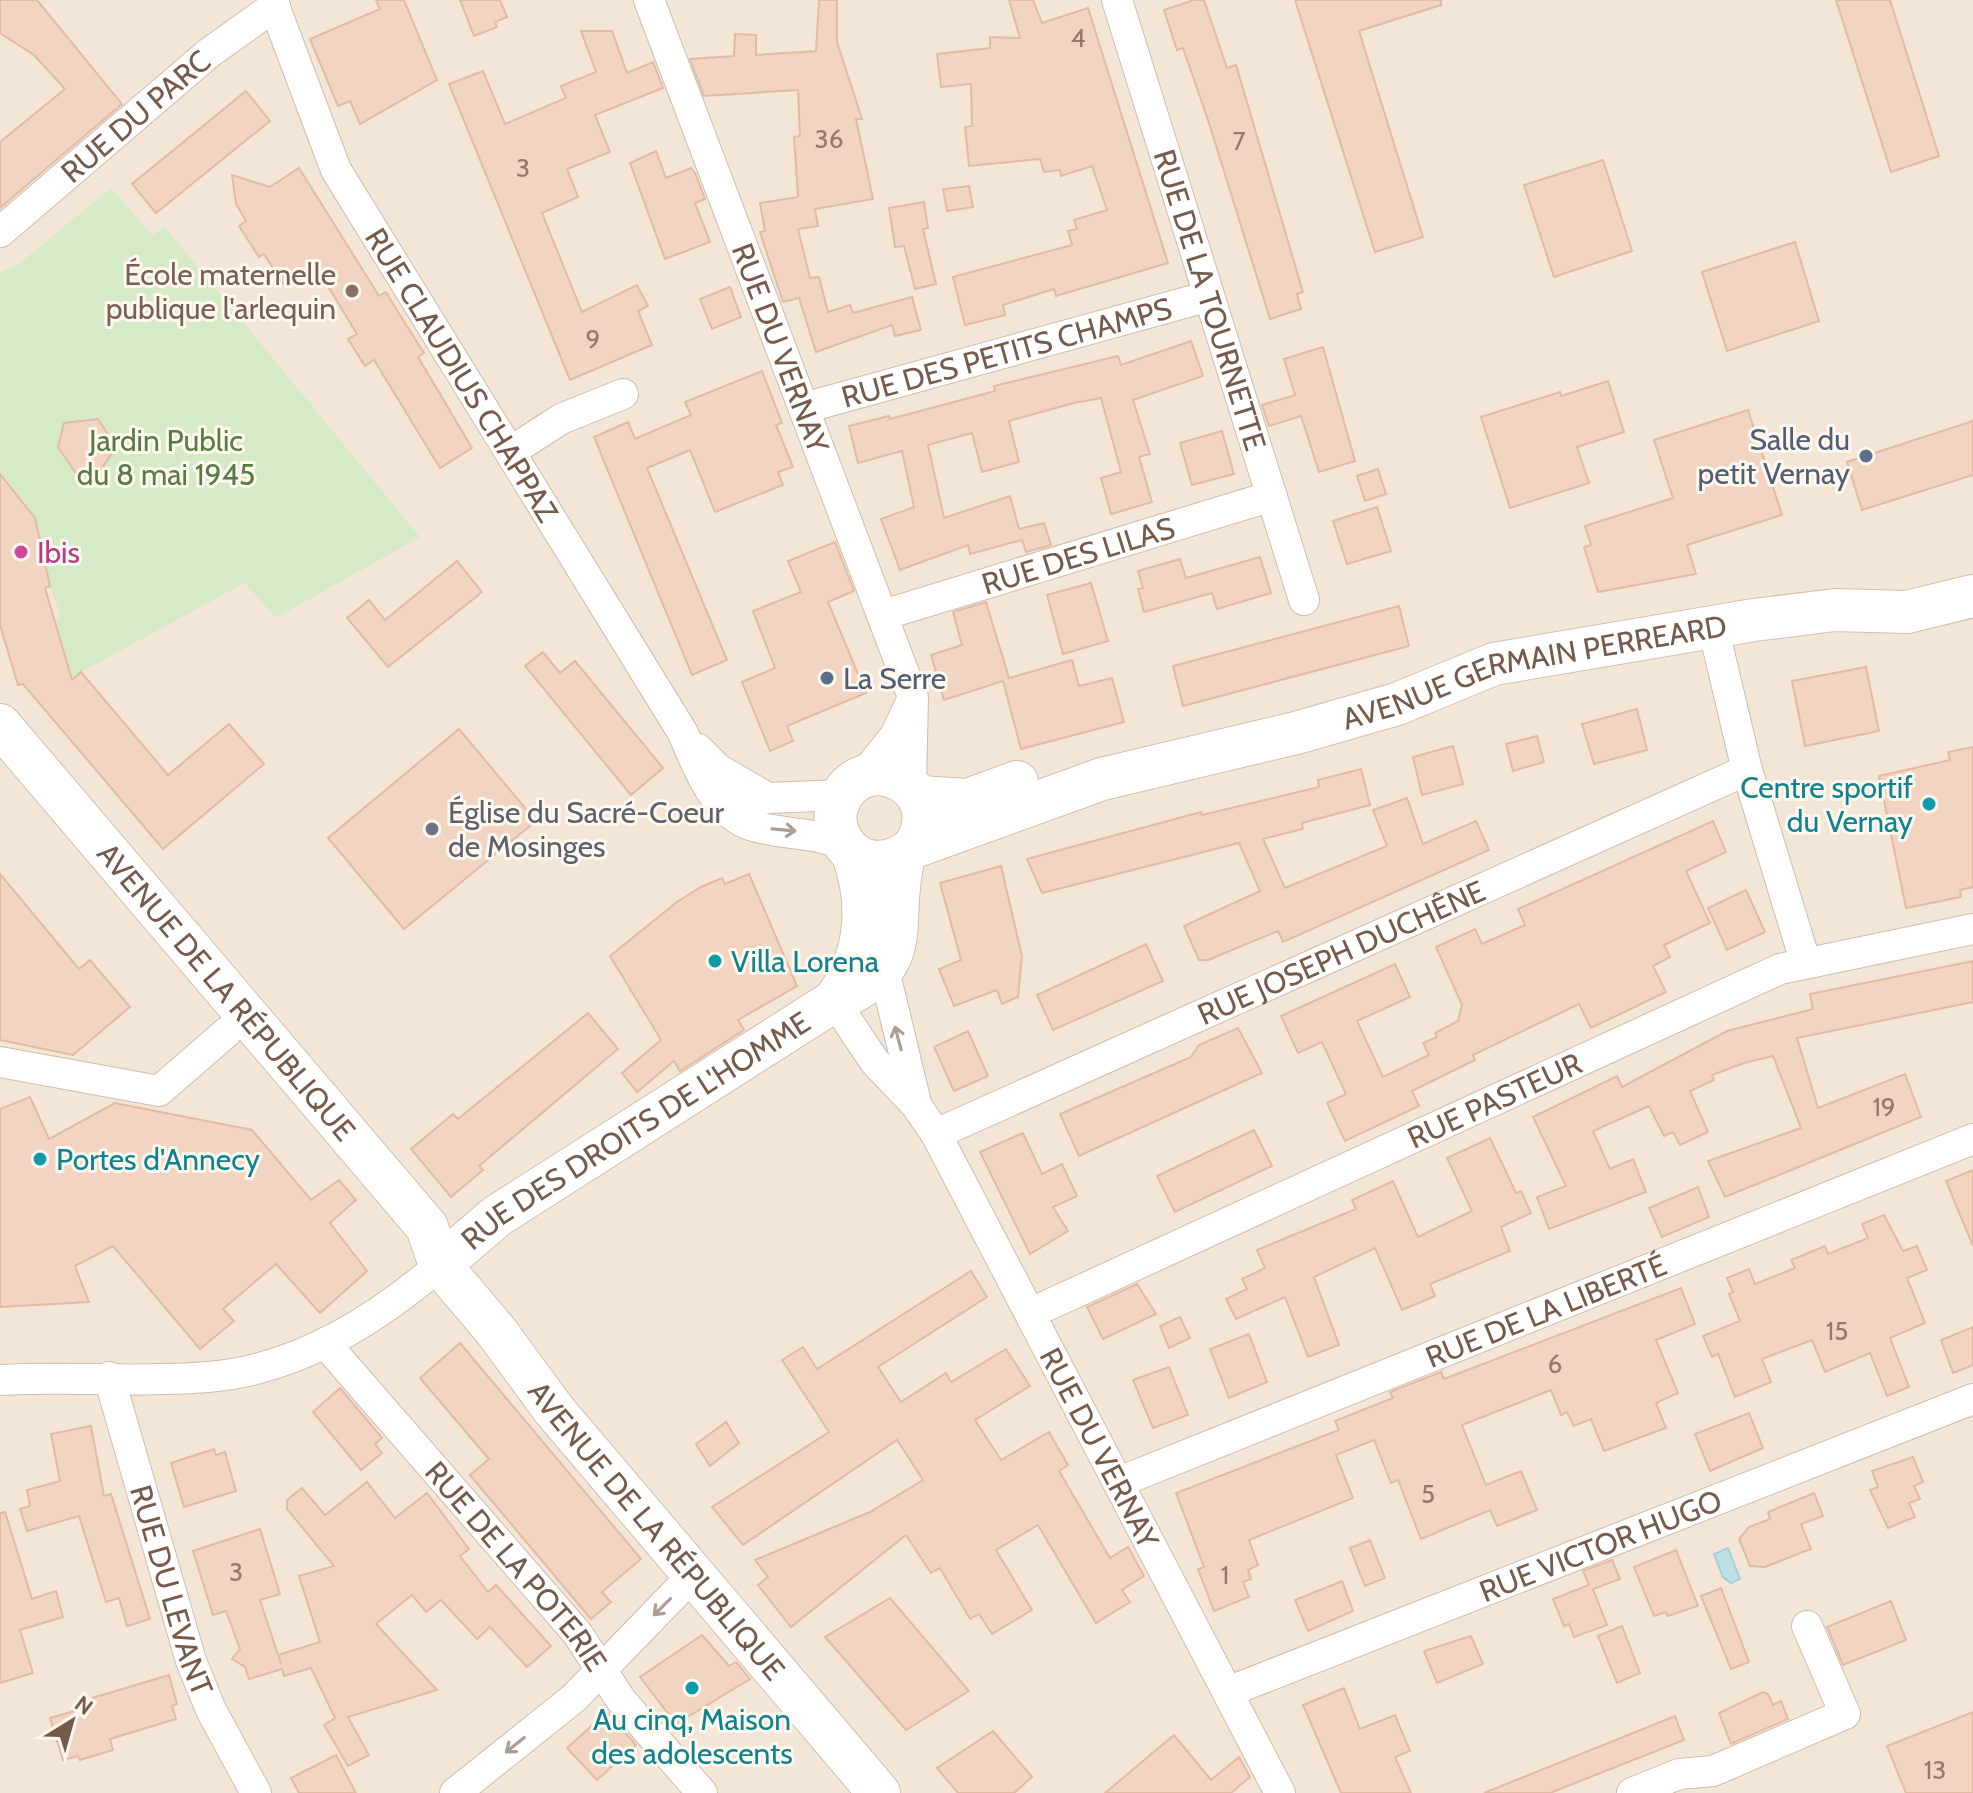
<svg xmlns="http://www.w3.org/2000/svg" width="1973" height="1793" font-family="Cabin,sans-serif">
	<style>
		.residential { fill: #f4e6d7 }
		.green { fill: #d6eac7 }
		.water { fill: #bde0e6; stroke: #a4d0d7; stroke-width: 2 }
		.building { fill: #f1d4c1; stroke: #e3baa2; stroke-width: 2 }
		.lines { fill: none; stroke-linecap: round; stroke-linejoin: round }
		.street-casing { stroke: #cebcaf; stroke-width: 32 }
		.secondary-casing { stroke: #d3beaf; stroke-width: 44 }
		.street { stroke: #fff; stroke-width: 30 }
		.secondary { stroke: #fff; stroke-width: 42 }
		.oneway { stroke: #ad9d94 }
		.education-dot { fill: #8d6e63; stroke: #fff8ef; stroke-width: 3 }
		.service-dot { fill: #5c6f8a; stroke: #fff8ef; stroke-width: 3 }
		.hotel-dot { fill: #d1479c; stroke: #fff8ef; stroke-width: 3 }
		.culture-dot { fill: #0f9aa8; stroke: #fff8ef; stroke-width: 3 }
		.worship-dot { fill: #6b7280; stroke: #fff8ef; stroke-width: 3 }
		.labels { text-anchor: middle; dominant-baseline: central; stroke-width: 6; stroke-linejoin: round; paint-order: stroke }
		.number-label { font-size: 26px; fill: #95796a }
		.street-label { font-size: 30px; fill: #765b4d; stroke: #fff8ef }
		.education-label { font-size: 30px; fill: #785e54; stroke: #fff8ef; text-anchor: end }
		.service-label { font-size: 30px; fill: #4e5e75; stroke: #fff8ef; text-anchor: end }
		.park-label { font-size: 30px; fill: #557c44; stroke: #fff8ef }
		.hotel-label { font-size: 30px; fill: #b23c85; stroke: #fff8ef; text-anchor: start }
		.culture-label { font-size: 30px; fill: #0d838f; stroke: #fff8ef; text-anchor: start }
		.worship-label { font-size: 30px; fill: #5b616d; stroke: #fff8ef; text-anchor: start }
	</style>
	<rect width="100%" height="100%" fill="#fcf4e9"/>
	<rect class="residential" x="0" y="0" width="1973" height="1793"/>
	<path class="green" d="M111 188 153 236 165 227 420 537 276 618 245 583 81 672 69 682 54 620 61 617 50 586 35 518 0 474V273L20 263Z"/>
	<path class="water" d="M1728 1548 1740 1579 1731 1583 1723 1577 1714 1554Z"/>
	<g class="building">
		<path d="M0 0H37L122 104 0 208V142L65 89 34 55 0 33Z"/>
		<path d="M376 0H404L437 80 360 124 350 101 338 106 310 39 380 9Z"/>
		<path d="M460 0H500L507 17 495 22 497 27 474 36Z"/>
		<path d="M819 0H837V42L862 119H856L873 199 815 209 818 226 798 229 810 278 819 277 828 312 850 305 853 313 912 297 921 330 895 336 892 325 816 352 799 298 783 302 760 232 765 231 760 203 798 197 794 137 800 136 798 90 704 96 690 59 734 56 735 34 756 35V55L816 51Z"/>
		<path d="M1009 0H1033L1042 23 1088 8 1168 263 1056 296 1054 289 1003 305 1005 315 965 325 953 277 1072 245 1068 231 1077 229 1074 220 1107 210 1092 166 1061 176 1060 170 1044 172 1040 159 969 166 965 127 972 126 971 84 941 87 937 54 990 48V37L1020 38Z"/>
		<path d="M1194 0H1204L1227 68 1236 65 1303 292 1297 294 1301 309 1270 319 1208 120 1183 48 1177 50 1164 10Z"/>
		<path d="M1295 0H1441V5L1359 31 1423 237 1375 252Z"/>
		<path d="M1836 0H1890L1939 156 1891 172Z"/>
		<path d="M581 31H612L627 73 653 62 663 88 595 115 610 152 567 169 578 197 542 213 582 312 637 285 648 306 638 311 652 345 570 380 449 84 483 71 505 124 566 98 561 86 596 72Z"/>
		<path d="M246 91 270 121 156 213 132 184Z"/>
		<path d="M656 151 666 178 691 168 695 173 705 199 695 203 710 242 665 259 630 163Z"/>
		<path d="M1603 160 1632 251 1554 277 1524 185Z"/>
		<path d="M299 168 379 296 386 292 403 320 424 353 418 357 472 448 440 468 374 360 365 366 348 339 357 334 315 265 283 284 264 254 259 257 239 226 246 221 236 204 232 175 270 187Z"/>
		<path d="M969 186 973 207 947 211 943 189Z"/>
		<path d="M924 202 928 228 923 229 936 284 915 289 904 246 895 247 889 208Z"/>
		<path d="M1795 242 1819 321 1727 351 1702 272Z"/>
		<path d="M730 287 741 317 712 329 700 299Z"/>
		<path d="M1191 341 1203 376 1133 400 1150 454 1139 457 1152 502 1111 514 1101 478 1121 472 1101 398 1074 403 1009 421 1019 462 982 472 972 433 928 445 944 518 1010 496 1019 529 1044 523 1051 545 1026 552 1022 540 970 554 968 545 900 570 881 519 914 507 902 451 858 463 849 426 889 416 890 419 995 391 994 386 1118 356 1121 365Z"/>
		<path d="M1323 347 1355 461 1319 472 1301 416 1269 426 1262 405 1295 395 1284 359Z"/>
		<path d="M762 371 782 423 776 425 793 467 778 472 783 485 715 512 690 450 647 468 727 660 692 675 594 437 628 422 635 439 691 415 685 402Z"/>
		<path d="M1608 381 1624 432 1577 447 1589 483 1510 508 1481 417 1560 392 1561 396Z"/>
		<path d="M1748 410 1782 515 1687 545 1696 574 1598 592 1584 547 1591 545 1585 526 1673 498 1654 440Z"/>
		<path d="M98 419 116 447 99 473 75 472 58 447 64 423Z"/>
		<path d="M1973 421V475L1862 510 1847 462Z"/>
		<path d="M1222 431 1234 474 1192 485 1180 443Z"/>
		<path d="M1378 469 1386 494 1365 501 1357 476Z"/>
		<path d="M0 474 35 518 50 586 45 588 72 680 81 672 168 775 229 724 264 764 163 849 23 684 18 685 0 625Z"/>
		<path d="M1377 507 1391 551 1347 564 1333 521Z"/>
		<path d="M835 542 854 591 828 602 866 693 787 726 793 741 770 751 742 682 775 668 753 611 801 592 788 561Z"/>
		<path d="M1260 557 1271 593 1217 609 1212 593 1144 612 1138 589 1143 588 1138 571 1180 559 1186 578Z"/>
		<path d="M457 561 482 592 388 667 347 618 369 600 385 620Z"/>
		<path d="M1091 583 1108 641 1063 654 1047 595Z"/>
		<path d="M986 602 1009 678 1072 660 1079 686 1112 678 1124 722 1021 749 1003 681 944 700 931 655 962 645 953 612Z"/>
		<path d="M1399 606 1409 646 1183 706 1173 666Z"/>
		<path d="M543 652 560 673 575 661 663 768 631 795 525 666Z"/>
		<path d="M1866 667 1879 731 1805 746 1792 681Z"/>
		<path d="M1637 709 1647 750 1594 764 1582 724Z"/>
		<path d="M459 729 536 821 404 929 328 838Z"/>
		<path d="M1537 736 1544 762 1513 771 1506 744Z"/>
		<path d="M1453 746 1463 784 1422 795 1413 757Z"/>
		<path d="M1973 747V887L1960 890 1961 897 1906 908 1879 776 1950 760 1948 752Z"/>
		<path d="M1361 769 1370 805 1302 823 1303 829 1263 839 1285 888 1387 846 1373 810 1407 798 1423 844 1476 821 1489 850 1283 942 1278 931 1208 960H1199L1184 926 1260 891 1239 843 1042 893 1027 859 1201 812 1202 815 1319 787 1318 780Z"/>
		<path d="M1713 821 1726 852 1686 871 1710 923 1664 945 1670 957 1653 966 1666 992 1591 1028 1579 1004 1473 1055 1475 1060 1412 1091 1419 1106 1345 1141 1327 1103 1346 1094 1322 1042 1298 1053 1281 1016 1395 964 1410 997 1357 1021 1383 1077 1429 1055 1423 1043 1437 1037 1435 1033 1458 1021 1462 1005 1436 947 1475 929 1482 944 1525 925 1518 909Z"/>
		<path d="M1001 866 1022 956 1018 997 1002 1004 997 990 954 1006 939 969 961 960 940 883Z"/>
		<path d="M0 874 79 969 90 960 130 1007 73 1055 0 1040Z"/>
		<path d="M749 874 797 986 738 1020 744 1030 680 1071 674 1061 637 1092 622 1073 661 1040 610 956 677 902 701 887 722 878 725 884Z"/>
		<path d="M1746 890 1765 932 1727 950 1708 908Z"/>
		<path d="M1146 944 1163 981 1053 1030 1037 995Z"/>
		<path d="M1973 961V1002L1797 1038 1818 1108 1905 1074 1921 1117 1725 1197 1708 1161 1801 1128 1773 1056 1744 1063 1712 1075 1714 1080 1690 1091 1708 1132 1680 1145 1673 1132 1664 1136 1649 1106 1593 1131 1610 1169 1633 1159 1646 1192 1549 1229 1537 1197 1566 1186 1533 1117 1617 1076 1622 1087 1727 1031 1813 1009 1810 994Z"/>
		<path d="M588 1013 618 1049 479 1166 483 1170 451 1197 411 1149 453 1114 458 1119Z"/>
		<path d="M1238 1028 1262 1073 1079 1156 1060 1114 1191 1057 1199 1045Z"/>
		<path d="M968 1031 988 1076 954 1091 934 1047Z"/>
		<path d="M30 1097 49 1139 115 1103 252 1130 311 1200 339 1180 356 1200 330 1223 367 1271 320 1313 276 1264 223 1309 234 1321 200 1349 113 1246 75 1266 89 1302 0 1307V1109Z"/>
		<path d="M1254 1130 1272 1166 1175 1212 1157 1176Z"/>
		<path d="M1023 1133 1042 1174 1062 1164 1077 1196 1053 1207 1068 1231 1030 1254 980 1152Z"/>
		<path d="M1490 1138 1516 1193 1521 1191 1531 1213 1501 1227 1510 1251 1430 1284 1435 1296 1402 1310 1375 1248 1314 1277 1339 1345 1308 1357 1285 1297 1236 1319 1226 1299 1247 1289 1242 1279 1265 1268 1257 1250 1356 1209 1352 1200 1393 1181 1418 1237 1472 1211 1447 1158Z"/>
		<path d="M1973 1170V1246L1946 1181Z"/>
		<path d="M1698 1187 1709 1217 1662 1237 1649 1208Z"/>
		<path d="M1884 1215 1903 1251 1917 1246 1927 1270 1907 1278 1925 1323 1890 1338 1909 1387 1887 1396 1870 1353 1825 1372 1812 1340 1762 1359 1771 1382 1735 1397 1718 1354 1712 1357 1703 1336 1740 1321 1729 1294 1733 1292 1727 1278 1749 1269 1755 1284 1795 1268 1791 1260 1825 1246 1828 1254 1868 1238 1862 1224Z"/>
		<path d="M971 1271 987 1297 878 1367 901 1402 946 1373 951 1382 1006 1349 1030 1386 975 1420 1001 1460 1049 1432 1068 1465 1059 1471 1110 1558 1128 1547 1144 1576 1122 1590 1130 1602 1096 1623 1038 1525 996 1550 1032 1610 992 1634 979 1614 970 1619 940 1568 931 1573 906 1535 791 1627 758 1585 768 1577 755 1560 870 1512 923 1480 897 1440 743 1545 712 1507 829 1432 782 1360 803 1347 817 1369Z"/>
		<path d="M1137 1284 1156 1314 1103 1339 1087 1307Z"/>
		<path d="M1681 1288 1695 1324 1656 1340 1678 1393 1656 1403 1666 1428 1604 1451 1591 1419 1574 1426 1567 1412 1561 1415 1551 1390 1462 1425 1486 1485 1521 1471 1537 1510 1497 1526 1490 1510 1421 1539 1398 1480 1391 1483 1374 1440 1336 1455 1353 1498 1249 1540 1258 1565 1248 1570 1251 1579 1243 1582 1249 1597 1214 1611 1198 1569 1204 1567 1176 1493 1339 1430 1335 1421 1393 1398 1390 1392 1441 1372 1444 1379Z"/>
		<path d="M1180 1317 1190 1338 1169 1348 1160 1326Z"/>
		<path d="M1973 1327V1365L1953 1373 1941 1340Z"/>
		<path d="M1249 1334 1267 1382 1229 1398 1210 1349Z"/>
		<path d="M460 1343 641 1559 602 1592 611 1602 591 1619 470 1475 489 1459 420 1378Z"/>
		<path d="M1169 1367 1188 1415 1153 1428 1133 1380Z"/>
		<path d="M340 1388 382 1438 375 1444 382 1453 361 1470 313 1412Z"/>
		<path d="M1749 1413 1763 1448 1710 1471 1695 1434Z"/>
		<path d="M726 1422 739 1443 710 1466 696 1444Z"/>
		<path d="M91 1426 104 1496 111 1494 150 1619 127 1626 119 1598 106 1602 79 1516 27 1531 20 1509 30 1506 27 1490 60 1481 51 1434Z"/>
		<path d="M214 1449 216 1455 225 1452 236 1491 184 1507 171 1463Z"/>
		<path d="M1913 1457 1923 1482 1914 1486 1920 1499 1909 1503 1915 1517 1888 1528 1870 1490 1878 1487 1872 1471Z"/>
		<path d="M367 1482 395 1518 427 1493 469 1549 460 1556 488 1592 496 1585 551 1646 527 1667 490 1627 477 1639 441 1600 426 1612 412 1595 376 1624 437 1690 348 1717 369 1755 348 1766 324 1725 335 1718 311 1668 284 1676 282 1669 249 1679 245 1667 232 1659 240 1649 226 1611 213 1615 193 1551 260 1529 280 1594 260 1600 281 1664 278 1655 320 1642 299 1576 334 1566 287 1509V1500L302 1488 325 1515Z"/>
		<path d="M1814 1493 1823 1516 1801 1524 1811 1549 1765 1567 1750 1566 1739 1539 1749 1527 1770 1519 1768 1512Z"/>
		<path d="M5 1512 32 1599 56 1591 63 1617 20 1630 33 1673 0 1683V1513Z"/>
		<path d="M1370 1540 1385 1578 1365 1586 1350 1548Z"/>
		<path d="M1676 1550 1698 1606 1668 1616 1666 1612 1654 1616 1634 1567Z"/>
		<path d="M1612 1560 1620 1579 1593 1589 1607 1625 1574 1637 1569 1624 1564 1626 1553 1599 1589 1585 1583 1571Z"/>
		<path d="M1342 1581 1353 1611 1308 1631 1295 1600Z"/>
		<path d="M1721 1588 1749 1662 1731 1669 1701 1596Z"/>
		<path d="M890 1598 969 1691 906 1730 825 1637Z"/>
		<path d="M1891 1601 1906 1640 1843 1665 1827 1627Z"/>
		<path d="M1622 1626 1640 1673 1617 1683 1598 1636Z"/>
		<path d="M702 1635 729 1666 736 1662 750 1679 676 1724 640 1677Z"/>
		<path d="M1471 1636 1483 1664 1437 1683 1424 1651Z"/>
		<path d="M169 1675 177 1704 172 1706 176 1719 110 1739 113 1750 80 1760 78 1756 63 1760 50 1718 91 1706 89 1699Z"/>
		<path d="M1344 1688 1360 1729 1395 1715 1410 1751 1395 1757 1411 1793H1341L1303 1705Z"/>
		<path d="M1763 1692 1768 1694 1773 1705 1781 1701 1788 1719 1731 1744 1719 1713Z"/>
		<path d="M607 1712 636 1745 597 1780 567 1748Z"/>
		<path d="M1973 1712V1793H1906L1887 1746Z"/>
		<path d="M1675 1716 1684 1740 1550 1793H1484Z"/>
		<path d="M993 1731 1032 1777 1014 1793H958L937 1768Z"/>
		<path d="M1174 1735 1211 1780 1239 1757 1250 1777 1231 1793H1105Z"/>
		<path d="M336 1755 356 1793H299L291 1778Z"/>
	</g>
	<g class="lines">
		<defs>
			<g id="street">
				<path id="s1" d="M272 0 336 170 683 733C697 766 714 814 753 826 784 835 810 831 845 845"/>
				<path id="s2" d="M649 0 913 697 911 787"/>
				<path id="s3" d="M1117 0 1304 600"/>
				<path id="s4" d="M0 232 209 53 275 6"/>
				<path id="s5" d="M804 408 1209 296"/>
				<path d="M510 452 561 419 623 394"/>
				<path id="s6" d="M883 615 1272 496"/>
				<path d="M1713 627 1747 770 1805 961"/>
				<path d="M698 749 718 769 768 798"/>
				<path d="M861 778 895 736 911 702"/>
				<path d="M726 808 768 798 842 795"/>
				<path d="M884 970 916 1103"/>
				<path id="s7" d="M834 1001 875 1062 916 1105 936 1134 1280 1793"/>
				<path d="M0 1062 159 1091 227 1032"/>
				<path id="s8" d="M936 1134 1747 770"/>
				<path id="s9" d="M1031 1313 1780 969 1973 929"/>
				<path id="s10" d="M325 1343 577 1633 621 1700 702 1793"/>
				<path id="s11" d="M109 1377 191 1661 211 1710 256 1793"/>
				<path d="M0 1380C69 1376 139 1383 208 1377 297 1370 375 1321 440 1265"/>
				<path id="s12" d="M1119 1482 1973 1139"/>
				<path id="s13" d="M1230 1691 1973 1399"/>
				<path d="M455 1793 574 1698 694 1574"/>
				<path d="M1632 1793 1679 1774 1713 1771 1845 1714 1807 1626"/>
			</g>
			<g id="secondary">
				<path id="s14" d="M0 725 427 1227 440 1265 496 1331 554 1410 879 1793"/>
				<path d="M919 797 968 800 1017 782"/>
				<path id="s15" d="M914 847C953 785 860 743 838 804 834 815 835 828 841 839 858 869 891 867 914 847L1102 779 1296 733 1397 704 1494 664 1754 620 1835 610 1907 612 1973 596"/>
				<path d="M835 1000C866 956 871 906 853 855"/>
				<path id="s16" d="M440 1265 497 1216 834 1001C921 964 886 929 904 856"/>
			</g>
		</defs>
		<use href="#street" class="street-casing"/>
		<use href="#secondary" class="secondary-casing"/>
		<use href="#street" class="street"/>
		<use href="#secondary" class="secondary"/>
	</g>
	<defs><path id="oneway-shaft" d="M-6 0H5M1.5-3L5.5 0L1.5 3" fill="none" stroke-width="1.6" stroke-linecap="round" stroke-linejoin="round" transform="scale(2)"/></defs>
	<g class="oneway">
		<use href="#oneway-shaft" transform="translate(784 830) rotate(5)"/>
		<use href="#oneway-shaft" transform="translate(898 1038) rotate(-105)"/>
		<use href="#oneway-shaft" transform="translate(662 1607) rotate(135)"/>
		<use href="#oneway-shaft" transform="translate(515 1745) rotate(141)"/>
	</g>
	<circle class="education-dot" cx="352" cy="291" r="8"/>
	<g class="service-dot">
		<circle cx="1866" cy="456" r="8"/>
		<circle cx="827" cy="678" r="8"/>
	</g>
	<circle class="hotel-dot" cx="21" cy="552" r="8"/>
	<g class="culture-dot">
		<circle cx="1929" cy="804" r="8"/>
		<circle cx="715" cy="961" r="8"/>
		<circle cx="40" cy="1159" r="8"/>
		<circle cx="692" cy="1688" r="8"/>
	</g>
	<circle class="worship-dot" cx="432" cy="829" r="8"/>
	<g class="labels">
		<g class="number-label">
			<text x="1078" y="38">4</text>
			<text x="829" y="139">36</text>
			<text x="1239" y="141">7</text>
			<text x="523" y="168">3</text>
			<text x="593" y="339">9</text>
			<text x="1884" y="1107">19</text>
			<text x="1837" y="1331">15</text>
			<text x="1555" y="1364">6</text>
			<text x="1428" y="1494">5</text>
			<text x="236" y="1572">3</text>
			<text x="1225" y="1575">1</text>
			<text x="1935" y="1770">13</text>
		</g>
		<g class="street-label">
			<text stroke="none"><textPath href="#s4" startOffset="178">RUE DU PARC</textPath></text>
			<text stroke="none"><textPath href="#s3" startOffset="314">RUE DE LA TOURNETTE</textPath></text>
			<text stroke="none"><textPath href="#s2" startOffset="372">RUE DU VERNAY</textPath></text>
			<text stroke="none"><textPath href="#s5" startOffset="210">RUE DES PETITS CHAMPS</textPath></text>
			<text stroke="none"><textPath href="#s1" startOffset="422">RUE CLAUDIUS CHAPPAZ</textPath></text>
			<text stroke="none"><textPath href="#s6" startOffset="204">RUE DES LILAS</textPath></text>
			<text stroke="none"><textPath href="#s15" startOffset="922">AVENUE GERMAIN PERREARD</textPath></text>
			<text stroke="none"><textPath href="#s8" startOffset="444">RUE JOSEPH DUCHÊNE</textPath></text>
			<text stroke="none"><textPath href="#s14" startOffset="350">AVENUE DE LA RÉPUBLIQUE</textPath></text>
			<text stroke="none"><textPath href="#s9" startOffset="510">RUE PASTEUR</textPath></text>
			<text stroke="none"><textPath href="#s16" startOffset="238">RUE DES DROITS DE L'HOMME</textPath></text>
			<text stroke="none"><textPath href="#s12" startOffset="460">RUE DE LA LIBERTÉ</textPath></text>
			<text stroke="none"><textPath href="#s7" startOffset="522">RUE DU VERNAY</textPath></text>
			<text stroke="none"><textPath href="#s14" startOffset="1042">AVENUE DE LA RÉPUBLIQUE</textPath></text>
			<text stroke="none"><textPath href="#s13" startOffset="398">RUE VICTOR HUGO</textPath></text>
			<text stroke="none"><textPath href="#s10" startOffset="294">RUE DE LA POTERIE</textPath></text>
			<text stroke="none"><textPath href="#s11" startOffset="222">RUE DU LEVANT</textPath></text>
		</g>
		<g class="education-label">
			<text x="336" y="274">École maternelle<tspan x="336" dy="34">publique l'arlequin</tspan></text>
		</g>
		<g class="service-label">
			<text x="1850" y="439">Salle du<tspan x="1850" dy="34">petit Vernay</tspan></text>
			<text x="843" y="678" text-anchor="start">La Serre</text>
		</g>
		<g class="park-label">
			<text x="166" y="440">Jardin Public<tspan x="166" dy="34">du 8 mai 1945</tspan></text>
		</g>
		<g class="hotel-label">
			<text x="37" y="552">Ibis</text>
		</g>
		<g class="culture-label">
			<text x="1913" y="787" text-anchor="end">Centre sportif<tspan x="1913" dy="34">du Vernay</tspan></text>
			<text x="731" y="961">Villa Lorena</text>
			<text x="56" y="1159">Portes d'Annecy</text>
			<text x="692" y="1719" text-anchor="middle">Au cinq, Maison<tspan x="692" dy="34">des adolescents</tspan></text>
		</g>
		<g class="worship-label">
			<text x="448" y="812">Église du Sacré-Coeur<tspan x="448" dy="34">de Mosinges</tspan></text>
		</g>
	</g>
	<g transform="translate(72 1721) rotate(37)" stroke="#fff8ef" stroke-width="6" paint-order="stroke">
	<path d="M0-6L14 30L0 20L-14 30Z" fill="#765b4d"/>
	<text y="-12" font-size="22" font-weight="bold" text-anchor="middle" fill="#765b4d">N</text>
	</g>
</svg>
